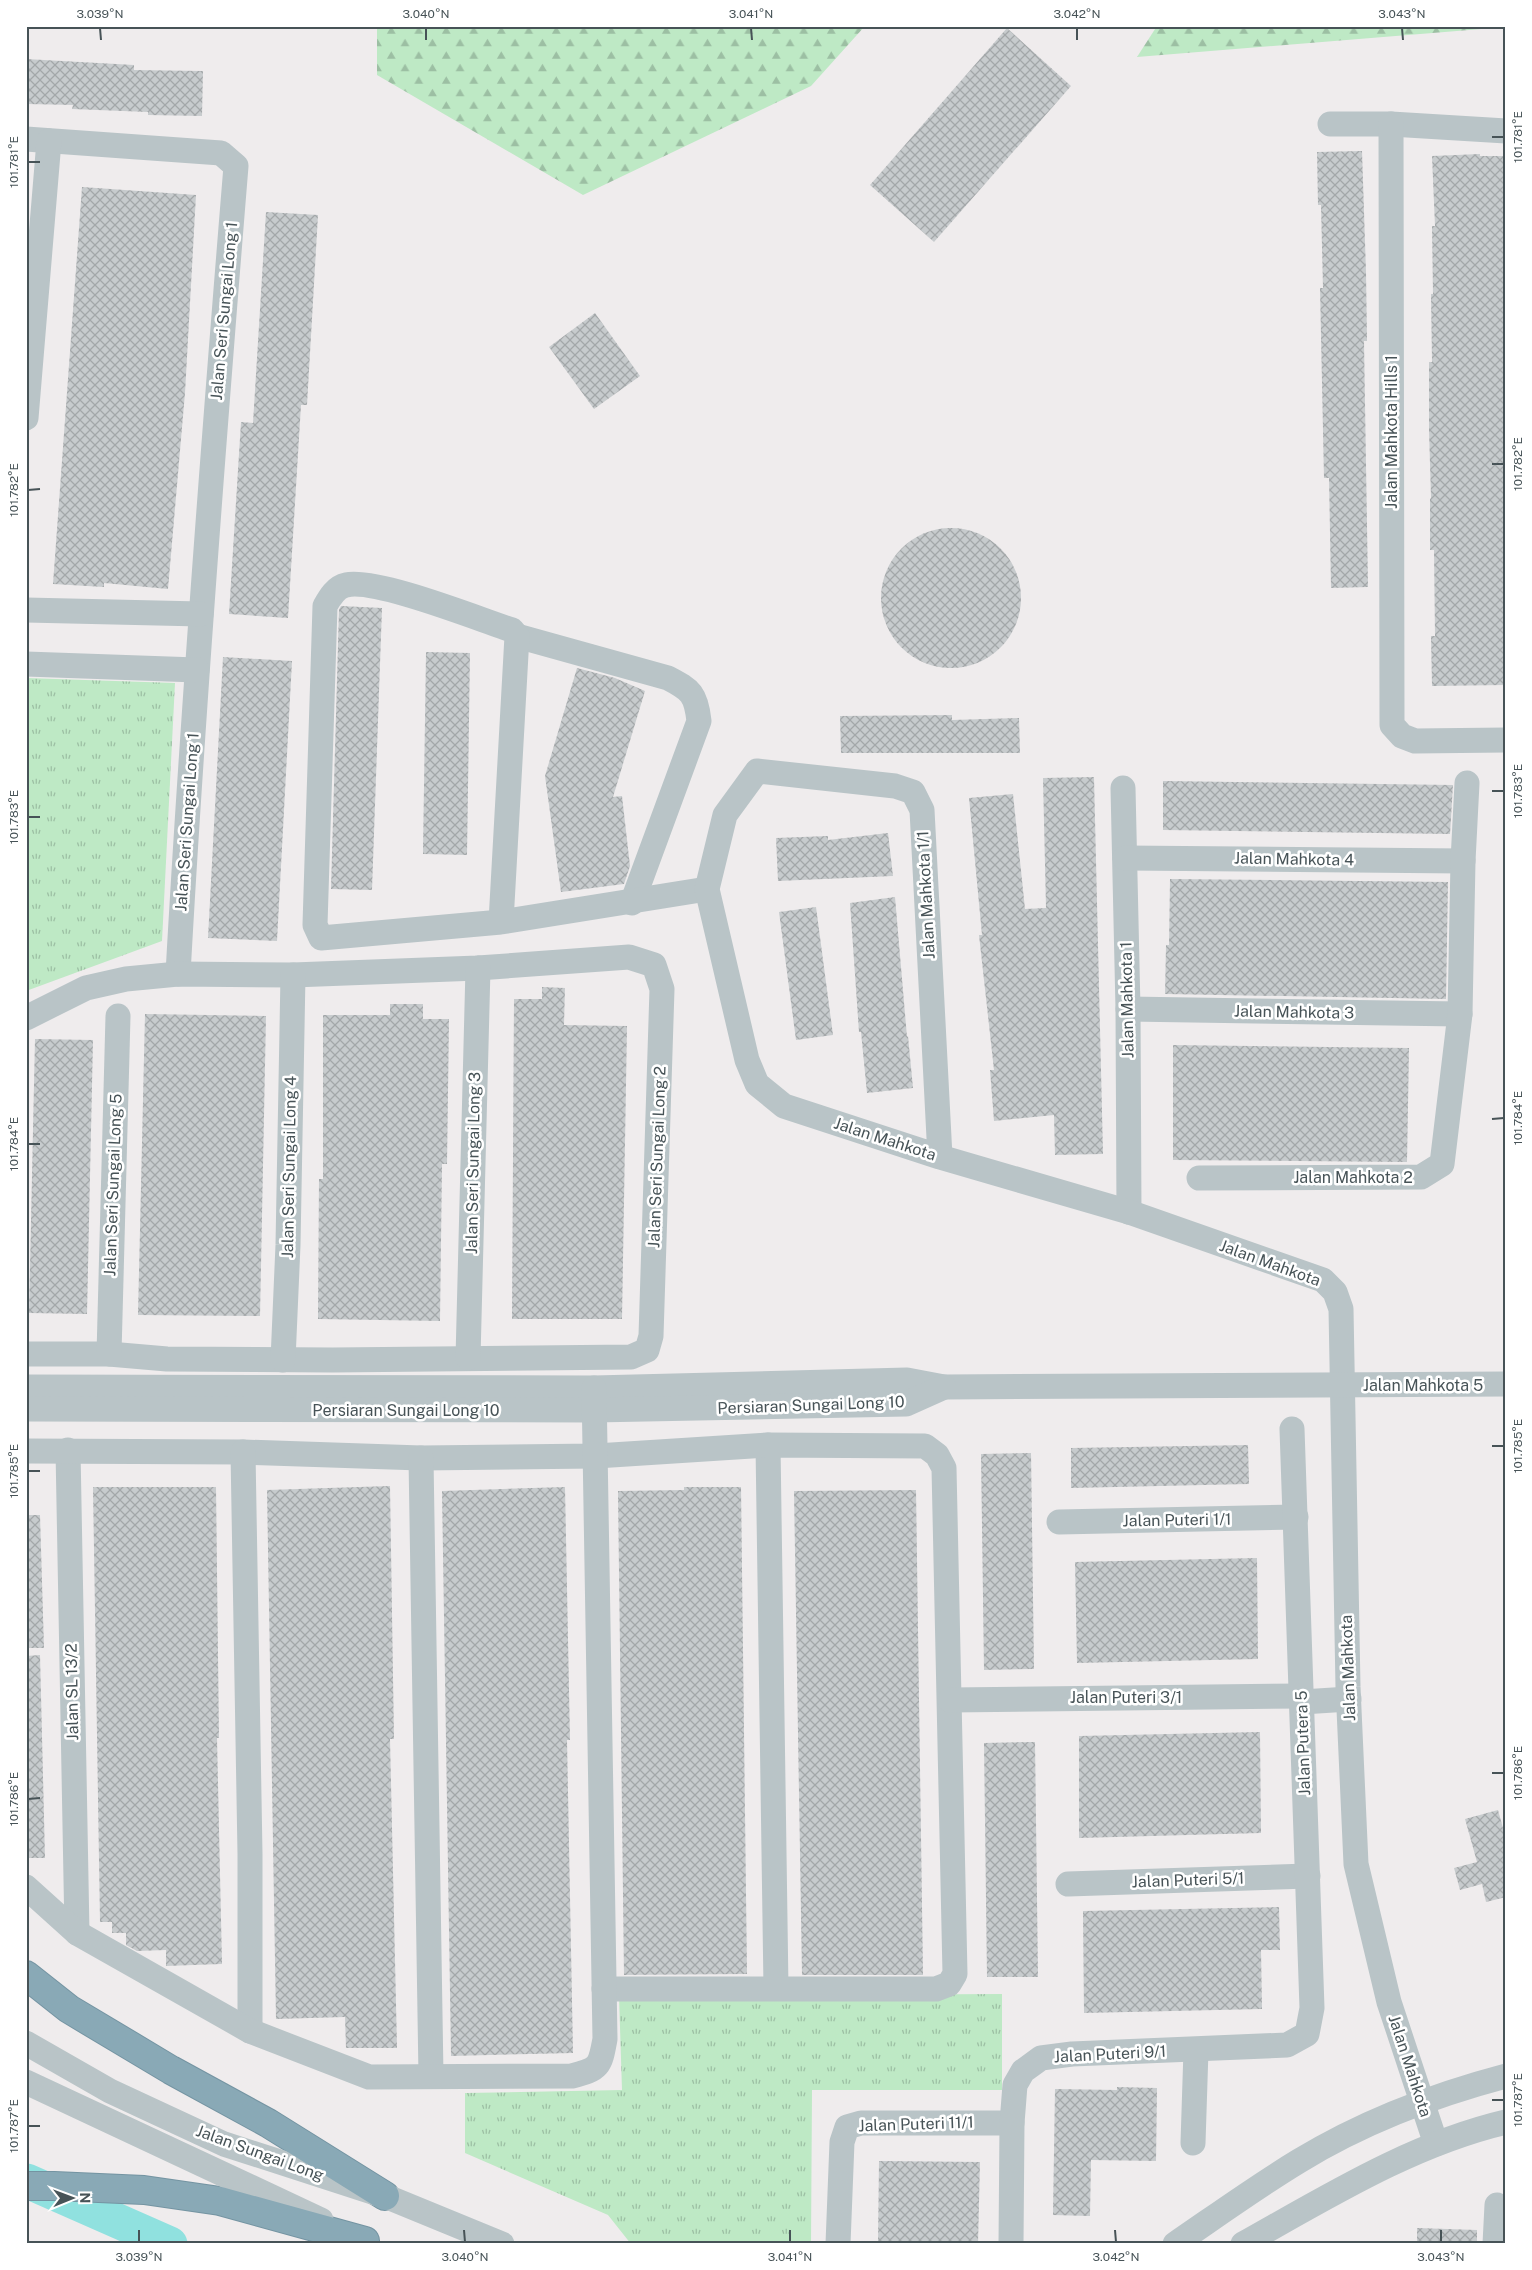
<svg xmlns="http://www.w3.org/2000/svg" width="1532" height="2270" font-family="'Public Sans',sans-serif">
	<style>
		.forest { fill: url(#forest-firs) }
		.park { fill: url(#park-tufts) }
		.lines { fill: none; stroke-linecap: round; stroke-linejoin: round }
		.river { stroke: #90e1df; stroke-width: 35 }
		.building { fill: url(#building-cross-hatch) }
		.highway-casing { stroke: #7494a2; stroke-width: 30 }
		.minor { stroke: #b9c4c7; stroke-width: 25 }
		.highway { stroke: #89a9b6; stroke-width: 28 }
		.ticks { fill: none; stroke: #475357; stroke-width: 2 }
		.labels { text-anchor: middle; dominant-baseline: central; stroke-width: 5; stroke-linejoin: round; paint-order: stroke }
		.street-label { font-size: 16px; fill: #475357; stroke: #fff }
		.neatline { fill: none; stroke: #475357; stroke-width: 2 }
		.ticks-label { font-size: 12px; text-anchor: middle; fill: #475357 }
	</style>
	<defs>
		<pattern id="forest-firs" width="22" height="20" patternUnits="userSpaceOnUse" patternTransform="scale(1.25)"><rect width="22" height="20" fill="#bee9c5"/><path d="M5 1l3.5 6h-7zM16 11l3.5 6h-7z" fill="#9cbfa3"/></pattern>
		<pattern id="park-tufts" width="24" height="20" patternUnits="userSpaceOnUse" patternTransform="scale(1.25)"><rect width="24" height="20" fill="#bee9c5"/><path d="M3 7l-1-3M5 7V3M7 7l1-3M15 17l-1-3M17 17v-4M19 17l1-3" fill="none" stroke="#9cbfa3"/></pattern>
		<pattern id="building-cross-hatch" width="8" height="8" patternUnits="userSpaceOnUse" patternTransform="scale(1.25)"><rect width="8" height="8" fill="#c7cbcd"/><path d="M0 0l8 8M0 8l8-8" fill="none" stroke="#a3a7a9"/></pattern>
	</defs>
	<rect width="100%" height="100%" fill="#efeced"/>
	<g class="forest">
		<path d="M377 26H865L811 86 583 195 377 75Z"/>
		<path d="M1157 26H1506V27L1137 57Z"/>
	</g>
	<g class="park">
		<path d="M26 678 175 683 162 941 26 991Z"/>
		<path d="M1002 1994V2090H812L811 2244H631L608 2215 465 2153V2093L622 2090 619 1996Z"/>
	</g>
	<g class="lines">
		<path class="river" d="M27 2181 170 2244"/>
	</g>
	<g class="building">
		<path d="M1007 28 1071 86 934 242 870 185Z"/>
		<path d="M26 59 134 65V70L203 71 202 116 148 115V112L72 109 73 105 26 104Z"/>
		<path d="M1362 151 1366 272 1367 341H1364L1368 587 1331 588 1329 478H1324L1320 288H1323L1321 205H1318L1317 152Z"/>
		<path d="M1480 154V156H1506V685L1432 686 1431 636H1435L1434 550H1430V499L1431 498 1429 430V362H1432L1431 294H1433L1432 226H1435L1432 156Z"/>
		<path d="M82 187 196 195 185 393 168 589 104 583V587L53 584Z"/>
		<path d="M266 212 318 215 307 405H301L288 618 229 614 241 422 253 423Z"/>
		<path d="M595 313 640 376 594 409 549 347Z"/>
		<circle cx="951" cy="598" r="70"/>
		<path d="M341 606 382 608 372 890 331 889 339 610Z"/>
		<path d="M426 652 470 653 467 855 423 854Z"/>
		<path d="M223 657 292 661 277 941 208 938Z"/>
		<path d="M577 668 615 678 645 691 613 797 622 796 630 866 624 884 561 892 545 776Z"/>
		<path d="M952 715V720L1019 718 1020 753H841L840 716Z"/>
		<path d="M1094 777 1103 1154 1055 1155 1054 1115 994 1121 990 1070H994L979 935H982L969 798 1013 794 1025 909 1046 908 1043 778Z"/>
		<path d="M1163 781 1453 785 1450 834 1163 830Z"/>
		<path d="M888 833 893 876 778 881 776 838 828 836V840Z"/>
		<path d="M1170 879 1448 882 1446 999 1165 994 1166 945H1169Z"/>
		<path d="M895 897 907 1037 908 1036 913 1088 867 1093 861 1032H859L850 903Z"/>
		<path d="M816 907 833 1035 796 1040 779 912Z"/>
		<path d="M542 987 565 988 564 1025 627 1026 622 1319H512L514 999H542Z"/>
		<path d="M390 1004H423V1019H449L447 1164H442L440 1321 318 1319 319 1179H323V1015H390Z"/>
		<path d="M145 1014 266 1016 260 1316 138 1315Z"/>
		<path d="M35 1039 93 1040 87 1314 29 1313Z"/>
		<path d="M1173 1045 1409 1048 1407 1162 1173 1160Z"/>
		<path d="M1248 1445 1249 1484 1071 1488V1448Z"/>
		<path d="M1031 1453 1034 1669 984 1670 981 1454Z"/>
		<path d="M390 1486 394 1739H390L397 2048H346L345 2017 276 2019 267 1490Z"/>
		<path d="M93 1487H216L219 1738H217L222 1964 166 1966V1950L137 1951 126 1945V1933H112V1922H100Z"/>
		<path d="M565 1487 570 1740H567L573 2053 451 2056 442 1491Z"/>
		<path d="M684 1487H741L747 1974 624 1975 618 1491 684 1490Z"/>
		<path d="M916 1490 923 1975H802L794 1491Z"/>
		<path d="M26 1515H40L44 1648H26Z"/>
		<path d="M1257 1558 1258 1659 1077 1663 1075 1562Z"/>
		<path d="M40 1655 45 1858H26V1656Z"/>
		<path d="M1260 1732 1261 1833 1079 1838V1736Z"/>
		<path d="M1035 1742 1038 1977H987L984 1743Z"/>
		<path d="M1498 1810 1506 1839V1897L1486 1902 1482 1884 1460 1890 1454 1868 1477 1862 1465 1819Z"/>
		<path d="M1279 1907 1280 1950H1261L1262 2009 1084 2013 1083 1911Z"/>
		<path d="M1117 2087 1157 2088 1156 2161 1091 2160 1090 2216 1053 2215 1055 2089 1117 2090Z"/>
		<path d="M879 2161 980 2162 978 2244H878Z"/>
		<path d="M1417 2228 1477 2230V2244H1417Z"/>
	</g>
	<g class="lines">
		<defs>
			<g id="highway">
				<path d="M26 1975 69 2009 171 2070 268 2123 385 2196"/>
				<path d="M26 2186H54L144 2190 220 2201 365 2241"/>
			</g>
		</defs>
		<use href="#highway" class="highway-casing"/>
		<g class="minor">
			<path d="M1330 124H1391L1506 131"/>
			<path d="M1391 124 1392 725 1402 736 1415 741 1506 740"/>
			<path d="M26 139 221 153 236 166C214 435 193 704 178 974"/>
			<path d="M26 418 49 141"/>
			<path d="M26 610 201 614"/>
			<path d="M517 636 668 678C691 690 696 694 699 721L632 903"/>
			<path d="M26 664 197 670"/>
			<path d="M1123 788 1128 1009 1129 1212"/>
			<path d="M1125 858 1463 861"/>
			<path d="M501 922 517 636 512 630C478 619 376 578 346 585 336 587 330 597 325 606L315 925 321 938 501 922 707 889"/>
			<path d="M1128 1009 1460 1014"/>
			<path d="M26 1018 86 988 126 979 178 974 293 975 478 968 629 957 654 965 662 989 651 1336 647 1350 631 1357 333 1360 167 1359 109 1354H26"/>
			<path d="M940 1157 922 810 913 792 895 786 757 771 725 815 707 889 747 1060 757 1084 784 1106 940 1157 1129 1212 1323 1280 1335 1292 1341 1309 1348 1687 1356 1864 1389 2002 1436 2144"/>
			<path d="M1199 1178 1421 1177 1442 1164 1460 1014 1463 861 1467 783"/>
			<path d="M109 1354 118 1016"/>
			<path d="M468 1358 478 968"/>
			<path d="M283 1360 288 1245 293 975"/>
			<path d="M26 1387 594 1388 907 1380 944 1387 1506 1384"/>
			<path d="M26 1409 594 1410 906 1404 944 1387"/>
			<path d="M768 1445 776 1988"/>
			<path d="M68 1450 77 1933"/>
			<path d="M26 1451 243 1452 421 1458 596 1456 768 1445 925 1446 937 1455 944 1468 955 1974 949 1984 936 1989H604"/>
			<path d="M243 1452 250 1854V2031"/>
			<path d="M421 1458 431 2076"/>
			<path d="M1059 1522 1296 1517"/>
			<path d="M950 1700 1302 1696"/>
			<path d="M1302 1702 1349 1699"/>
			<path d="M1068 1884 1308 1876"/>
			<path d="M26 1887 77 1933 250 2031 369 2077 572 2076C600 2069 600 2066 605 2039L594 1388"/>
			<path d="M26 2043 110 2091 224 2144 385 2196 502 2244"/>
			<path d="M26 2082 321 2220"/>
			<path d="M1193 2143 1196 2050"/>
			<path d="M838 2244 842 2142 847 2127 861 2123H1012"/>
			<path d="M1011 2244 1012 2123 1015 2085 1023 2071 1041 2058 1072 2054 1287 2045 1307 2034 1312 2008 1292 1429"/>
			<path d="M1175 2244C1216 2216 1256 2187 1299 2161 1363 2122 1434 2095 1506 2076"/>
			<path d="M1243 2244C1327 2197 1412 2144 1506 2122"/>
			<path d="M1495 2244 1497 2205"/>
		</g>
		<use href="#highway" class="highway"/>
	</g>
	<path class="ticks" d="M100 28 101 40M426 28V40M751 28 752 40M1077 28V40M1402 28 1403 40M1492 137H1504M28 162H40M1492 464H1504M28 490 40 489M1492 791H1504M28 817H40M1492 1119 1504 1118M28 1144H40M1492 1446H1504M28 1471H40M1492 1773H1504M28 1799 40 1798M1492 2100H1504M28 2126H40M139 2230V2242M464 2230 465 2242M790 2230V2242M1115 2230 1116 2242M1441 2230V2242"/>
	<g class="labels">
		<g class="street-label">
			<text transform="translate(224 311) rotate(-85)">Jalan Seri Sungai Long 1</text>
			<text transform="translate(1391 432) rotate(-90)">Jalan Mahkota Hills 1</text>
			<text transform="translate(187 822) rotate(-86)">Jalan Seri Sungai Long 1</text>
			<text transform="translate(1294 859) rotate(1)">Jalan Mahkota 4</text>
			<text transform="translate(926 895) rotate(-93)">Jalan Mahkota 1/1</text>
			<text transform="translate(1127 1000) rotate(-91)">Jalan Mahkota 1</text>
			<text transform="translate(1294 1012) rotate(1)">Jalan Mahkota 3</text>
			<text transform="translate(885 1139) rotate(18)">Jalan Mahkota</text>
			<text transform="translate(657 1157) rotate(-88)">Jalan Seri Sungai Long 2</text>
			<text transform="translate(473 1163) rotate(-89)">Jalan Seri Sungai Long 3</text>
			<text transform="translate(289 1167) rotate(-89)">Jalan Seri Sungai Long 4</text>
			<text x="1353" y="1177">Jalan Mahkota 2</text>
			<text transform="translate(113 1185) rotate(-88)">Jalan Seri Sungai Long 5</text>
			<text transform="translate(1270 1263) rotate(20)">Jalan Mahkota</text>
			<text x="1423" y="1385">Jalan Mahkota 5</text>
			<text transform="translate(811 1405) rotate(-2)">Persiaran Sungai Long 10</text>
			<text x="406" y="1410">Persiaran Sungai Long 10</text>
			<text transform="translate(1177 1520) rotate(-1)">Jalan Puteri 1/1</text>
			<text transform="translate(1348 1668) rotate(-92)">Jalan Mahkota</text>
			<text transform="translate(72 1692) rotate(-91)">Jalan SL 13/2</text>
			<text x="1126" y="1697">Jalan Puteri 3/1</text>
			<text transform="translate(1303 1743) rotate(-92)">Jalan Putera 5</text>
			<text transform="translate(1188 1880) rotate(-2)">Jalan Puteri 5/1</text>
			<text transform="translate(1110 2054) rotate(-3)">Jalan Puteri 9/1</text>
			<text transform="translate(1410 2066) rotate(72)">Jalan Mahkota</text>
			<text transform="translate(916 2124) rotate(-2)">Jalan Puteri 11/1</text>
			<text transform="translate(260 2153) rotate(20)">Jalan Sungai Long</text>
		</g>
	</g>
	<rect width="1532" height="2270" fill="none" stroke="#ffffff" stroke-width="55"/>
	<g transform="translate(72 2198) rotate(89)" stroke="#ffffff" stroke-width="4" paint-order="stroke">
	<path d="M0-4L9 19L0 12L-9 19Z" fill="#475357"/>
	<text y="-8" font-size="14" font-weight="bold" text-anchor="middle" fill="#475357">N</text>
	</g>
	<rect x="28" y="28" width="1476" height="2214" class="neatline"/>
	<g class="ticks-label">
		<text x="100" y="18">3.039°N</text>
		<text x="426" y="18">3.040°N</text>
		<text x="751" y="18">3.041°N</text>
		<text x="1077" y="18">3.042°N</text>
		<text x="1402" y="18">3.043°N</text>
		<text transform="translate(1518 137) rotate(-90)" y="4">101.781°E</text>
		<text transform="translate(14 162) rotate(-90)" y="4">101.781°E</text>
		<text transform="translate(1518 464) rotate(-90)" y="4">101.782°E</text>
		<text transform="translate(14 490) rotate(-90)" y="4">101.782°E</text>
		<text transform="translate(1518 791) rotate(-90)" y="4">101.783°E</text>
		<text transform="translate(14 817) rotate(-90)" y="4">101.783°E</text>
		<text transform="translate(1518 1118) rotate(-90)" y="4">101.784°E</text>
		<text transform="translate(14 1144) rotate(-90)" y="4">101.784°E</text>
		<text transform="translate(1518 1446) rotate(-90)" y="4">101.785°E</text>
		<text transform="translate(14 1471) rotate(-90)" y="4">101.785°E</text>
		<text transform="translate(1518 1773) rotate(-90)" y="4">101.786°E</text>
		<text transform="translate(14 1799) rotate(-90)" y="4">101.786°E</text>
		<text transform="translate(1518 2100) rotate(-90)" y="4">101.787°E</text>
		<text transform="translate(14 2126) rotate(-90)" y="4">101.787°E</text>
		<text x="139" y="2261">3.039°N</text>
		<text x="465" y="2261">3.040°N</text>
		<text x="790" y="2261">3.041°N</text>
		<text x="1116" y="2261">3.042°N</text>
		<text x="1441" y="2261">3.043°N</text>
	</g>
</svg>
